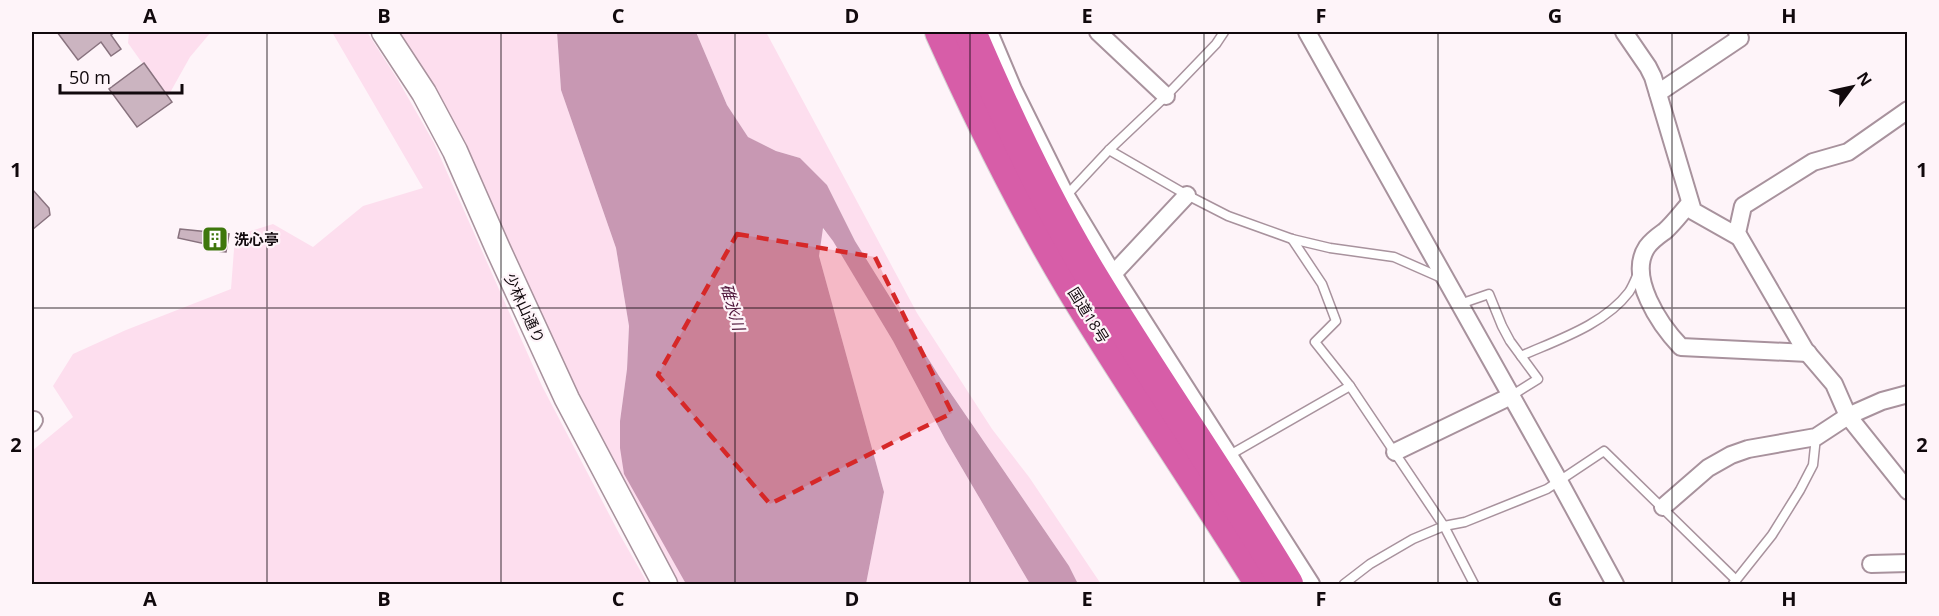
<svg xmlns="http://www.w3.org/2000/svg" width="1939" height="616" font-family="'Open Sans','Noto Sans JP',sans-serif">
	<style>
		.green { fill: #fddeee }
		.water { fill: #c898b3 }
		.building { fill: #cbb4c0; stroke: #88727e; stroke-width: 1.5 }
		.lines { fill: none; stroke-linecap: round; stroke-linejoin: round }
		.lane-casing { stroke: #a8929d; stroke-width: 11 }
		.street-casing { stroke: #a8929d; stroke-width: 20 }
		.secondary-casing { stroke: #a8929d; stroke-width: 27 }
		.highway-casing { stroke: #d4d3d3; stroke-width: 34 }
		.lane { stroke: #fff; stroke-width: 8 }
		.street { stroke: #fff; stroke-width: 16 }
		.secondary { stroke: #fff; stroke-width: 24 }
		.highway { stroke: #d75da8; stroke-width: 32 }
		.marked { fill: #d62828; fill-opacity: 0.2; stroke: #d62828; stroke-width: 4.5; stroke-dasharray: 12 8; stroke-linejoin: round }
		.grid { fill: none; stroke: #11090d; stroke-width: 1.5; stroke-opacity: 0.55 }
		.labels { text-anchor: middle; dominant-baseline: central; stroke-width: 4.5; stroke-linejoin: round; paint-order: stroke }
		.poi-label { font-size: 15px; font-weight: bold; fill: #11090d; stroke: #fef4f9; text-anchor: start }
		.street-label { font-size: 15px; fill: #11090d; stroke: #fef4f9 }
		.water-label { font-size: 16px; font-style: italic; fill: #4e153a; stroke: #fef4f9 }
		.neatline { fill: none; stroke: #11090d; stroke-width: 2 }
		.grid-label { font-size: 20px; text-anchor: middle; font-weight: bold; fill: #11090d }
	</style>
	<rect width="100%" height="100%" fill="#fef4f9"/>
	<g class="green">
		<path d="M129 32H211L190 57 167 98 128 43Z"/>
		<path d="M332 32H367L398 80 434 143 542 386 620 535 648 584H32V451L73 417 53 386 73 354 126 330 231 289 235 236 273 224 313 247 363 206 423 188Z"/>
		<path d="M397 32H557L561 90 616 248 629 326 627 369 620 421 624 473 686 584H679L618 477Z"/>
		<path d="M696 32H766L917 313 992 429 1029 477 1101 584H1078L1069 566 939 376 855 241 827 185 800 158 776 151 748 137 727 105Z"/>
		<path d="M822 228 833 240 893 341 946 441 1030 584H866L884 492 819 256Z"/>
	</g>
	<path class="water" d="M557 32H696L727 105 748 137 776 151 800 158 827 185 855 241 939 376 1069 566 1078 584H1030L946 441 893 341 833 241 823 228 819 256 884 492 866 584H686L624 474 620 448V421L627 369 629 326 616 248 561 90Z"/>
	<g class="building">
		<path d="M57 32H115L111 35 121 49 111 56 101 42 78 60Z"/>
		<path d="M144 63 172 102 137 127 109 89Z"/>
		<path d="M32 189 49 208 50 215 32 230Z"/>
		<path d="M180 229 229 234 226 252 206 250V244L178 238Z"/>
	</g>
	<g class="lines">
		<defs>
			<g id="lane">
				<path d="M1109 150 1187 195 1228 216 1292 239 1330 248 1394 257 1444 279"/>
				<path d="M1066 196 1109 150 1166 96 1216 44 1224 32"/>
				<path d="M1292 239 1322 284 1336 321 1315 342 1350 386 1444 526 1474 584"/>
				<path d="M1460 304 1489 294 1502 326 1510 341 1538 379 1511 396"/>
				<path d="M1521 356C1557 340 1604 325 1629 292 1633 286 1636 278 1639 271"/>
				<path d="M1228 456 1350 386"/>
				<path d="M1344 584 1370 564 1413 539 1444 526 1465 522 1547 489 1604 451 1736 580"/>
				<path d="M1733 584 1772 535 1800 490 1813 465 1816 437"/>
			</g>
			<g id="street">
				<path d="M989 32 1013 89 1066 196 1113 274 1311 584"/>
				<path d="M1098 32 1166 96"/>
				<path d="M1307 32 1559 481 1615 584"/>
				<path d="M1624 32 1648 67 1653 77 1693 211 1739 237"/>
				<path d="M1658 93 1740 38 1737 32"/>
				<path d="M1908 110 1848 152 1813 162 1743 206 1737 233 1805 350 1834 384 1848 416 1908 491"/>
				<path d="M1690 203C1682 212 1674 223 1665 231 1658 236 1652 240 1647 247 1627 277 1660 325 1681 347L1808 353"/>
				<path d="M1113 274 1187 195"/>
				<path d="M32 423 34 420"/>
				<path d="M1395 452 1511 396"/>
				<path d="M1663 507 1708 468 1731 455 1748 449 1816 437 1848 416 1882 401 1908 394"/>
				<path d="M1871 564 1908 563"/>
			</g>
			<path id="secondary" d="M384 32 424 93 455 151 498 249 567 399 665 584"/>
			<g id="highway">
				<path d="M941 32C980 119 1022 204 1071 286 1132 387 1199 484 1261 584"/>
				<path d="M970 32C1005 114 1043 196 1089 272 1153 378 1224 479 1287 584"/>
			</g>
		</defs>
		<use href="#lane" class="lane-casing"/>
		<use href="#street" class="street-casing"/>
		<use href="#secondary" class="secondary-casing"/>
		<use href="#highway" class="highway-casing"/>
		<use href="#lane" class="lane"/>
		<use href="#street" class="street"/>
		<use href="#secondary" class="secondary"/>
		<use href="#highway" class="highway"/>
	</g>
	<path class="marked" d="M737 234 875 257 952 413 770 504 658 375Z"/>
	<path class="grid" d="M267 32V584M501 32V584M735 32V584M970 32V584M1204 32V584M1438 32V584M1672 32V584M32 308H1908"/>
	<defs>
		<symbol id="building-square" viewBox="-11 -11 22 22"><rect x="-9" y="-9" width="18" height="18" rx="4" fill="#3e770c" stroke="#fef4f9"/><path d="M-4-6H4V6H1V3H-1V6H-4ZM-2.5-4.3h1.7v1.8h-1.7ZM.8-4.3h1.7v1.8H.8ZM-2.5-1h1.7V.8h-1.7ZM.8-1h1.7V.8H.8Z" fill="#fff"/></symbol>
	</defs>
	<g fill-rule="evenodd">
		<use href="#building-square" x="200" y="224" width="30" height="30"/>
	</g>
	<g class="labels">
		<g class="poi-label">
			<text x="234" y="239">洗心亭</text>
		</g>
		<g class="street-label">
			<text transform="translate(525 308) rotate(65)">少林山通り</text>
			<text transform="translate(1089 315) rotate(58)">国道18号</text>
		</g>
		<g class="water-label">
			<text transform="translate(733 307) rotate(74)">碓氷川</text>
		</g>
	</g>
	<rect width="1939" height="616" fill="none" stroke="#fef4f9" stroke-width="66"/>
	<g transform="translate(1852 87) rotate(57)" stroke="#fef4f9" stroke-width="4.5" paint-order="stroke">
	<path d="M0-4.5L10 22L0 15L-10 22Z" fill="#11090d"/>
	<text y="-9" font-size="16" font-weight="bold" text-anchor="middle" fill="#11090d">N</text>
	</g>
	<path d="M60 84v9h122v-9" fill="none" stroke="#11090d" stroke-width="3"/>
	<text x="69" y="84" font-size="18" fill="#11090d" stroke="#fef4f9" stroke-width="4.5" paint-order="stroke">50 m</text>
	<rect x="33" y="33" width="1873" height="550" class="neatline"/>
	<g class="grid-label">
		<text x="150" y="23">A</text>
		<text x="384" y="23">B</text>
		<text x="618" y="23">C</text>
		<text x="852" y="23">D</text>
		<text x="1087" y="23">E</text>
		<text x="1321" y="23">F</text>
		<text x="1555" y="23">G</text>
		<text x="1789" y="23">H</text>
		<text x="16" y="177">1</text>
		<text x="1922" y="177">1</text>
		<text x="16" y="452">2</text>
		<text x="1922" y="452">2</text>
		<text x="150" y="606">A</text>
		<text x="384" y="606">B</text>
		<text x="618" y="606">C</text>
		<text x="852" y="606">D</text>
		<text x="1087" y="606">E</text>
		<text x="1321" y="606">F</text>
		<text x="1555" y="606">G</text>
		<text x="1789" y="606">H</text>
	</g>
</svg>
